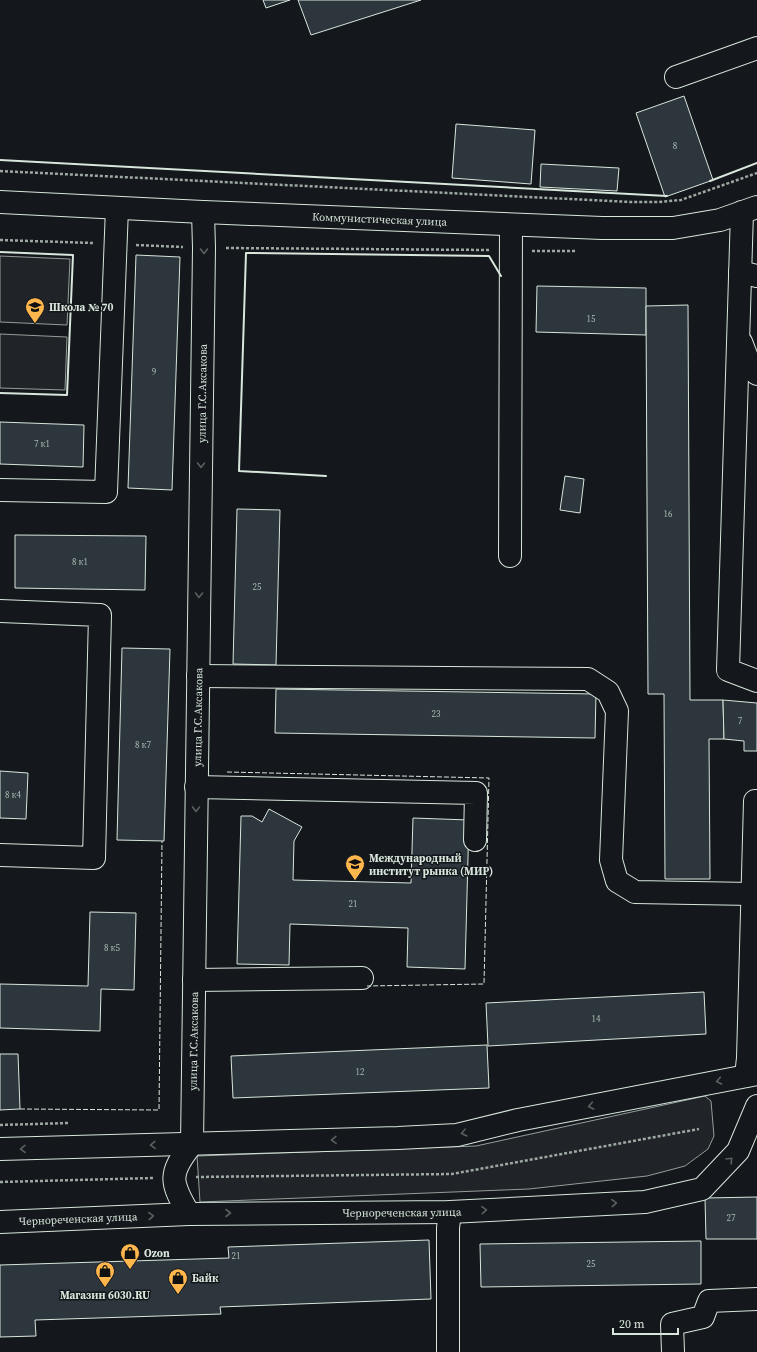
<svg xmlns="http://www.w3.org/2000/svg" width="757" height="1352" font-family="'Source Serif 4',serif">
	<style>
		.green { fill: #202428; stroke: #939e99 }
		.building { fill: #2c363c; stroke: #d8e6dc }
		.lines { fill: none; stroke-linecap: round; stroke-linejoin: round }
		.minor-casing { stroke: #d8e6dc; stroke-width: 24 }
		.major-casing { stroke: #d8e6dc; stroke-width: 24 }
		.path { stroke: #9da8a2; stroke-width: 2.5; stroke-dasharray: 3 2; stroke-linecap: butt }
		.minor { stroke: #14181c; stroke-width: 22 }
		.major { stroke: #14181c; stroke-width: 22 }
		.fence { stroke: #d8e6dc; stroke-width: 1; stroke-dasharray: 5 2; stroke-linecap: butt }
		.wall { stroke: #d8e6dc; stroke-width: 2 }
		.oneway { stroke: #59605f }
		.labels { text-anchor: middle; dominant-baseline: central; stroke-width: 3; stroke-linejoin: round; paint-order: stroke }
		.number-label { font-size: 9px; fill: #adbab4 }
		.street-label { font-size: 11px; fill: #d8e6dc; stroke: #14181c }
		.poi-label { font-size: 11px; font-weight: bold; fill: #d8e6dc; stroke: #14181c; text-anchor: start }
	</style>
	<rect width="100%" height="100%" fill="#14181c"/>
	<g class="green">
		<path d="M0 256 70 259 67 325 0 322Z"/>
		<path d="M0 334 67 337 65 390 0 388Z"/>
		<path d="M705 1096 711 1101 714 1136 708 1149 685 1166 647 1176 529 1189 200 1202 197 1156 476 1146Z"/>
	</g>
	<g class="building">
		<path d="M263 0H290L266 8Z"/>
		<path d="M298 0H421L311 35Z"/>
		<path d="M684 96 713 180 665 197 636 113Z"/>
		<path d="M456 124 535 130 531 184 452 178Z"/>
		<path d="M541 164 619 168 617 191 540 187Z"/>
		<path d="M136 255 180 257 172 490 128 488Z"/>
		<path d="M537 286 646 288V335L536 332Z"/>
		<path d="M688 305 690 700H723L724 739H709L710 879H665L664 694H648L646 306Z"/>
		<path d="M0 422 84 425 83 467 0 464Z"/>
		<path d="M565 476 584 479 580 513 560 510Z"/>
		<path d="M237 509 280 510 276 665 233 664Z"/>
		<path d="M15 535 146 536 145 590 15 588Z"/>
		<path d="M122 648 170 649 164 841 117 840Z"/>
		<path d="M276 689 596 694 595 738 275 733Z"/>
		<path d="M723 700 757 703V751H744V741L724 739Z"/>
		<path d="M0 771 28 773 26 819 0 818Z"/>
		<path d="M269 809 302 827 294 841 293 880 411 883 413 818 469 820 465 969 407 967 408 928 290 924 289 965 237 964 241 816H252L262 822Z"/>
		<path d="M90 912 136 913 134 990 101 989 100 1031 0 1028V984L88 986Z"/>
		<path d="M704 992 706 1034 488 1046 486 1003Z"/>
		<path d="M487 1045 489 1088 233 1098 231 1056Z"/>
		<path d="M0 1054H18L20 1109 0 1110Z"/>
		<path d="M757 1197V1239H706L705 1198Z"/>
		<path d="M429 1240 431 1299 220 1307 221 1314 35 1320 36 1336 0 1337V1265L229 1258 228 1247Z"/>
		<path d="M701 1241V1284L481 1287 480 1244Z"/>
	</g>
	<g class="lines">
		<defs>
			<g id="minor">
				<path d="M676 77 757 48"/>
				<path d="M742 212 728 670 757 681"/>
				<path d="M740 272 757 276"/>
				<path d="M741 342 752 370 757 374"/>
				<path d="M0 490 106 492 117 208"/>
				<path d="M510 556 511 225"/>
				<path d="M0 611 100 615 94 858 0 855"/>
				<path d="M198 676 588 679 608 692 617 711 611 860 617 881 635 892 752 894"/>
				<path d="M196 787 476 793 475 840"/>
				<path d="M194 980 362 978"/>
				<path d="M746 1076 748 1058 755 801H757"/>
				<path d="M0 1149 398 1138 457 1135 518 1120 757 1074"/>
				<path id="s1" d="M189 1214C170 1182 168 1174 192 1144L204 248 203 212"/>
				<path id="s2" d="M0 1222 189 1214 450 1212 645 1202 702 1189 738 1151 757 1106"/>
				<path d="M448 1352V1228L450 1212"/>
				<path d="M673 1352 672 1324 703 1317 709 1301 757 1299"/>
			</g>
			<g id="major">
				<path id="s3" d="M0 202 203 212 602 228H673L720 220 757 207"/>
			</g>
		</defs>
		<use href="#minor" class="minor-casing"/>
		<use href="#major" class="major-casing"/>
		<g class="path">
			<path d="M0 171 631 202H659L681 200 757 173"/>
			<path d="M0 240 93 243"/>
			<path d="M136 245 183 247"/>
			<path d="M226 248 489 250"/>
			<path d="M532 251H575"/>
			<path d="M0 1125 69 1123"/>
			<path d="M196 1177 452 1174 699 1129"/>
			<path d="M0 1182 153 1178"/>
		</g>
		<use href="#minor" class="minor"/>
		<use href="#major" class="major"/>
		<g class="fence">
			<path d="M227 772 489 778 484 984 367 986"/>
			<path d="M20 1109 159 1110 162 841"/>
		</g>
		<g class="wall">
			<path d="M0 160 667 196"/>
			<path d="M710 181 757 163"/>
			<path d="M0 252 73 255 67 395 0 393"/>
			<path d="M326 476 239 471 246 253 489 256 501 276"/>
		</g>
	</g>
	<defs><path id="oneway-chevron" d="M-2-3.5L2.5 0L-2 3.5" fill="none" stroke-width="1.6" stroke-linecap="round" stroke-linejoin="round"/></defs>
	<g class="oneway">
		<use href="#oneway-chevron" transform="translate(204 251) rotate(90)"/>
		<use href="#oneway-chevron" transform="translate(201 465) rotate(91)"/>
		<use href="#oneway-chevron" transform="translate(199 595) rotate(91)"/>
		<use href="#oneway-chevron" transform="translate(196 809) rotate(91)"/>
		<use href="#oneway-chevron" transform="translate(719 1081) rotate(169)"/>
		<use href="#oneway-chevron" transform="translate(591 1106) rotate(169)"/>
		<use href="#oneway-chevron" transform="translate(464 1133) rotate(166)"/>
		<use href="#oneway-chevron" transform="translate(334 1140) rotate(178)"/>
		<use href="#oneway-chevron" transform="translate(153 1145) rotate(178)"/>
		<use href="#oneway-chevron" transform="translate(23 1149) rotate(178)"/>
		<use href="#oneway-chevron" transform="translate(730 1160) rotate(-46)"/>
		<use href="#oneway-chevron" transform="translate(614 1203) rotate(-3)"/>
		<use href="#oneway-chevron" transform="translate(484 1210) rotate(-3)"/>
		<use href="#oneway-chevron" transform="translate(228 1213)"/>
		<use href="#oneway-chevron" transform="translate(151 1216) rotate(-3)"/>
	</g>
	<defs>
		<symbol id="school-pin" viewBox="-11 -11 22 30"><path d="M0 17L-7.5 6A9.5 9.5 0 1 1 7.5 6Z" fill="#ffb74d" stroke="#14181c"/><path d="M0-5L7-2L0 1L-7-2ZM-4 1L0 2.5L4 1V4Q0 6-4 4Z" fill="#111"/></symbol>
		<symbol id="university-pin" viewBox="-11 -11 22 30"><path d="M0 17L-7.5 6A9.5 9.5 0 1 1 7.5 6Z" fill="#ffb74d" stroke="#14181c"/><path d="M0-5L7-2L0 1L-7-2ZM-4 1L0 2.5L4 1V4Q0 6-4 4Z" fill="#111"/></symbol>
		<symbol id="shop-pin" viewBox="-11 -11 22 30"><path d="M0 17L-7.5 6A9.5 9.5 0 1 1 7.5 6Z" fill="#ffb74d" stroke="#14181c"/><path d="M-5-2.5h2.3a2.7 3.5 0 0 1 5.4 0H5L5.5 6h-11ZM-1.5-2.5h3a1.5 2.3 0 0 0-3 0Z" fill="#111"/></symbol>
	</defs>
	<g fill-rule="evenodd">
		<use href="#school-pin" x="24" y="296" width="22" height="30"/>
		<use href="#university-pin" x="344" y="853" width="22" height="30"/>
		<use href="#shop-pin" x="119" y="1242" width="22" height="30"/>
		<use href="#shop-pin" x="94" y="1260" width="22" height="30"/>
		<use href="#shop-pin" x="167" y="1267" width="22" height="30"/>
	</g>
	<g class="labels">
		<g class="number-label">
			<text x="675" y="146">8</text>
			<text x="591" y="319">15</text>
			<text x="154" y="372">9</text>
			<text x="42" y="444">7 к1</text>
			<text x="668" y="514">16</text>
			<text x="80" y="562">8 к1</text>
			<text x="257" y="587">25</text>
			<text x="436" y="714">23</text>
			<text x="740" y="721">7</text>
			<text x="143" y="745">8 к7</text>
			<text x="13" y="795">8 к4</text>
			<text x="353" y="904">21</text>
			<text x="112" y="948">8 к5</text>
			<text x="596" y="1019">14</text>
			<text x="360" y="1072">12</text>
			<text x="731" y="1218">27</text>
			<text x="236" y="1256">21</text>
			<text x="591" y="1264">25</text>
		</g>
		<g class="street-label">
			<text stroke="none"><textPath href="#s3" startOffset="380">Коммунистическая улица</textPath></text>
			<text stroke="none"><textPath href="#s1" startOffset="829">улица Г.С.Аксакова</textPath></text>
			<text stroke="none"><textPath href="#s1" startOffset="505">улица Г.С.Аксакова</textPath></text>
			<text stroke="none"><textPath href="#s1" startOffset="181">улица Г.С.Аксакова</textPath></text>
			<text stroke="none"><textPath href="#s2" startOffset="402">Чернореченская улица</textPath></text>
			<text stroke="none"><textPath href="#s2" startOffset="78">Чернореченская улица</textPath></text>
		</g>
		<g class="poi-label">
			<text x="49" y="307">Школа № 70</text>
			<text x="369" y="858">Международный<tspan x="369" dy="13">институт рынка (МИР)</tspan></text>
			<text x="144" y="1253">Ozon</text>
			<text x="192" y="1278">Байк</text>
			<text x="105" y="1295" text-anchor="middle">Магазин 6030.RU</text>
		</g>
	</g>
	<path d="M613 1328v6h65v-6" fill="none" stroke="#d8e6dc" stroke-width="2"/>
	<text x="619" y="1328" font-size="12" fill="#d8e6dc" stroke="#14181c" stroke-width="3" paint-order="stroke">20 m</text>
</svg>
